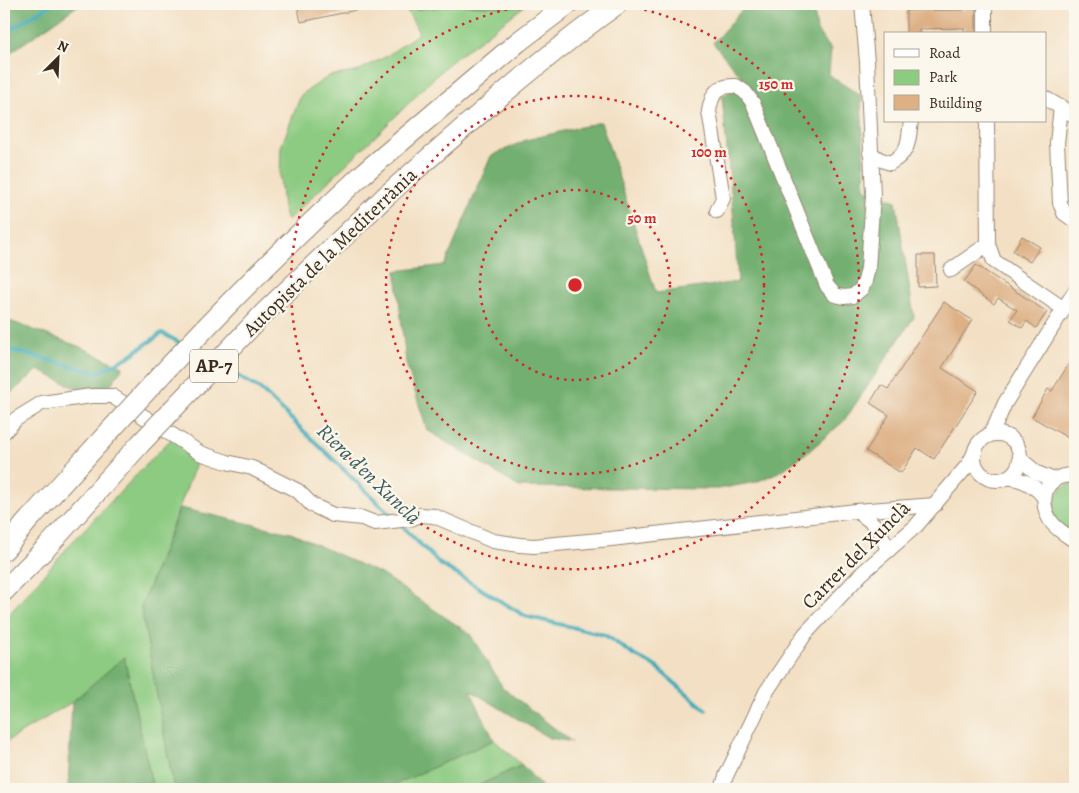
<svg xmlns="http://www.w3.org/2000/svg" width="1079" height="793" font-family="Alegreya,serif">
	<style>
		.green { fill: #8dcb82; stroke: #647a50 }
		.forest { fill: #72af70; stroke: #566c47 }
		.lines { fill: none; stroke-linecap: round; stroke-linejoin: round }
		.stream { stroke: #3baab9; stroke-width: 4 }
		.building { fill: #ddb085 }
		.minor-casing { stroke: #978571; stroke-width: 16 }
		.highway-casing { stroke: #978571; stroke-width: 22 }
		.minor { stroke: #fff; stroke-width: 14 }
		.highway { stroke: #fff; stroke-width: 20 }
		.highway-bridge-casing { stroke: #978571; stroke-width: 22; stroke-linecap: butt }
		.highway-bridge { stroke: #fff; stroke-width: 20 }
		.ring { fill: none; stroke: #d62828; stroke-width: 2.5; stroke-dasharray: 2.5 5 }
		.labels { text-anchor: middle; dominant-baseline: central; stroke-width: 4.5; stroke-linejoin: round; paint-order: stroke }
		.shield { fill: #fbf7ec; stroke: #75685c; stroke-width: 1 }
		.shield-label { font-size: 19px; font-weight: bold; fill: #3b2a1e }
		.street-label { font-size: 20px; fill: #3b2a1e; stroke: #fbf7ec }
		.water-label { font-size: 21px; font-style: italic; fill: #3b5d5c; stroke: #fbf7ec }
		.centre { fill: #d62828; stroke: #fbf7ec; stroke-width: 2.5 }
		.ring-label { font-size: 15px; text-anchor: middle; font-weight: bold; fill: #d62828; stroke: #fbf7ec; stroke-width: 4.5; stroke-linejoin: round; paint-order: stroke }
	</style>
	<rect width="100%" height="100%" fill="#fbf7ec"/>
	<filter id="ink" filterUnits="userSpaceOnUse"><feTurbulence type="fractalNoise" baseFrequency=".02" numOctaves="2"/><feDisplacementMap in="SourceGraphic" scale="10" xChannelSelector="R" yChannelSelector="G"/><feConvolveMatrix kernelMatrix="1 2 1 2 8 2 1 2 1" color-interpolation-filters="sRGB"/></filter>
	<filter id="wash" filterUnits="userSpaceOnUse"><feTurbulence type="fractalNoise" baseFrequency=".0096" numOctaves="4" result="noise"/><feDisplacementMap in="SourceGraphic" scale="20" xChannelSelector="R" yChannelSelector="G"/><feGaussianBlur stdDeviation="1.12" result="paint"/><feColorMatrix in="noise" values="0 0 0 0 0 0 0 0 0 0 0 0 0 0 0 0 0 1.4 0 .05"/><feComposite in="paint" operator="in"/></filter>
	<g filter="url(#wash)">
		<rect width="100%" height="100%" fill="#f3e0c4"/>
		<g class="green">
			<path d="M457 5 523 7 448 64 388 124 287 221 283 209 280 176 281 147 301 95 329 76 356 72 387 56 419 33 407 10Z"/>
			<path d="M175 435 200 453 141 607 174 789H153L124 657 72 702 4 743V620L74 540Z"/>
			<path d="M1073 483 1075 484V536L1055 520 1052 509 1056 496 1062 488Z"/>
			<path d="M494 740 522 765 471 789H385Z"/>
		</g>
		<g class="forest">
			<path d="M4 4H80L4 57Z"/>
			<path d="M400 4H525L523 7 457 5 407 10Z"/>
			<path d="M747 4H813L817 31 831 49 829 75 861 96 865 189 896 201 914 317 844 421 809 451 781 471 756 482 718 489 519 487 427 430 406 363 396 271 445 265 491 156 526 140 601 122 656 293 738 282 734 221 722 97 744 80 713 43Z"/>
			<path d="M4 319 78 346 123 367 110 386 77 389 38 370 4 399Z"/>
			<path d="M180 508 291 533 381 574 470 634 503 688 572 742 549 738 470 690 494 740 385 789H174L141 607Z"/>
			<path d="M124 657 153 789H68L72 702Z"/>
			<path d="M522 765 544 789H471Z"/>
		</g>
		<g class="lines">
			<g class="stream">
				<path d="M4 35 11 29 52 4"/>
				<path d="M4 348 97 373 128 357 162 333 182 344"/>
				<path d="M192 350 210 360"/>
				<path d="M220 366 260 389 393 517"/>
				<path d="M400 524 440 564 525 616 605 635 634 655 655 666 706 710"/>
			</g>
		</g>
		<g id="blocks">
			<g class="building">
				<path d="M297 4H365V8L301 22Z"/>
				<path d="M964 4H976V34H964V28L919 29V34H906V11L964 10Z"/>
				<path d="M1022 236 1040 247 1030 262 1013 251Z"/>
				<path d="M918 255H935L936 286 918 287Z"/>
				<path d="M976 265 1047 312 1036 328 1027 321 1022 328 1010 320 1017 310 998 298 994 304 964 282Z"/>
				<path d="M944 302 972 320 942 368 978 391 934 459 917 448 901 473 866 451 889 415 870 403 881 385 888 389Z"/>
				<path d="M1075 354V442L1032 417 1048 389 1052 391Z"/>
			</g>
		</g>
	</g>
	<g filter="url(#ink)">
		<use href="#blocks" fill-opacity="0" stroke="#978571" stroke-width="1"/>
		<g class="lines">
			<defs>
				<g id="minor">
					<path d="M985 4V34"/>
					<path d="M1045 98 1075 116"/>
					<path d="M1061 107 1057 143 1060 203 1064 213 1075 221"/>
					<path d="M987 121 988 244 994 261 1064 309"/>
					<path d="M870 153 879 159 890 163C910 152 908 142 911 121"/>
					<path d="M717 211 723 198 709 111C712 93 717 85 736 86L745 92 753 103 827 286 835 295 844 297 853 296 861 289 865 281 868 268 873 195 867 62 862 4"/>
					<path d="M951 270 988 244"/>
					<path d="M4 432 16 419 42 403 91 396H112L200 453 227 462 252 468 298 491 312 505 333 515 362 518 375 523 410 519 421 515 434 516 493 541 520 545 534 546 611 539 856 511 935 505"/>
					<circle cx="997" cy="457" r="23"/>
					<path d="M988 436 995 426 1005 403 1075 291"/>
					<path d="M1020 459 1037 473 1054 480"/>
					<path d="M1075 475C1069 475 1062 475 1056 479 1039 488 1043 512 1053 524 1059 531 1068 536 1075 541"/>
					<path d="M1008 477C1022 479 1035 485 1044 497"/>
					<path d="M856 511C876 524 880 528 888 551"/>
					<path d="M722 789 726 776 766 692 805 634 861 574 916 526 968 465 975 452"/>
				</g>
				<g id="highway">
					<path d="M364 173 518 42 568 4"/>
					<path d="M387 195C462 129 536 62 617 4"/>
					<path d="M4 550 26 523"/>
					<path d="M4 591 49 545"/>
				</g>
			</defs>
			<use href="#minor" class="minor-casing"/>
			<use href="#highway" class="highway-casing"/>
			<use href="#minor" class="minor"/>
			<use href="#highway" class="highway"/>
			<defs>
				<g id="highway-bridge">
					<path d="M26 523C113 428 199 330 292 241 316 218 340 195 364 173"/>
					<path d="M49 545 140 444 263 314 387 195"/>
				</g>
			</defs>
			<use href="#highway-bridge" class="highway-bridge-casing"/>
			<use href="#highway-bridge" class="highway-bridge"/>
		</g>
	</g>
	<g class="ring">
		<circle cx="575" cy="285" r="95"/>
		<circle cx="575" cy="285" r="189"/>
		<path d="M615 4A284 284 0 1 1 535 4"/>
	</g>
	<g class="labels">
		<rect class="shield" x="190" y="349.5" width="48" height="33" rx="4"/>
		<g class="shield-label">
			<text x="214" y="366">AP-7</text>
		</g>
		<g class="street-label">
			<text transform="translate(330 252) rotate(-44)">Autopista de la Mediterrània</text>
			<text transform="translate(856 555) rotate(-45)">Carrer del Xunclà</text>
		</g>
		<g class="water-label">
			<text transform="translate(369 474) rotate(44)">Riera d'en Xunclà</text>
		</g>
	</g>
	<circle cx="575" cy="285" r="8" class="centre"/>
	<g class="ring-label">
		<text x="776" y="89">150 m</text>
		<text x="709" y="157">100 m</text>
		<text x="642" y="223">50 m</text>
	</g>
	<rect width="1079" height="793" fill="none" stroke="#fbf7ec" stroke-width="20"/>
	<rect x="884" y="32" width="162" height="90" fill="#fbf7ec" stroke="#aea59a"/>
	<rect x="894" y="49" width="25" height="8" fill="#ffffff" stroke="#aea59a"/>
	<text x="929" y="58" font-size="15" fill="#3b2a1e">Road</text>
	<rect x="894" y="70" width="25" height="15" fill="#8dcb82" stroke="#aea59a"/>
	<text x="929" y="82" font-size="15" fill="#3b2a1e">Park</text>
	<rect x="894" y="95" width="25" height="15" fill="#ddb085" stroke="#aea59a"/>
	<text x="929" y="108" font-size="15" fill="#3b2a1e">Building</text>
	<g transform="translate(58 58) rotate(24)" stroke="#fbf7ec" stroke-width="4" paint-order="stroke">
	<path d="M0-4L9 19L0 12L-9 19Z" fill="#3b2a1e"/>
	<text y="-8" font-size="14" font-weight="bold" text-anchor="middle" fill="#3b2a1e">N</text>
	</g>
</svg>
